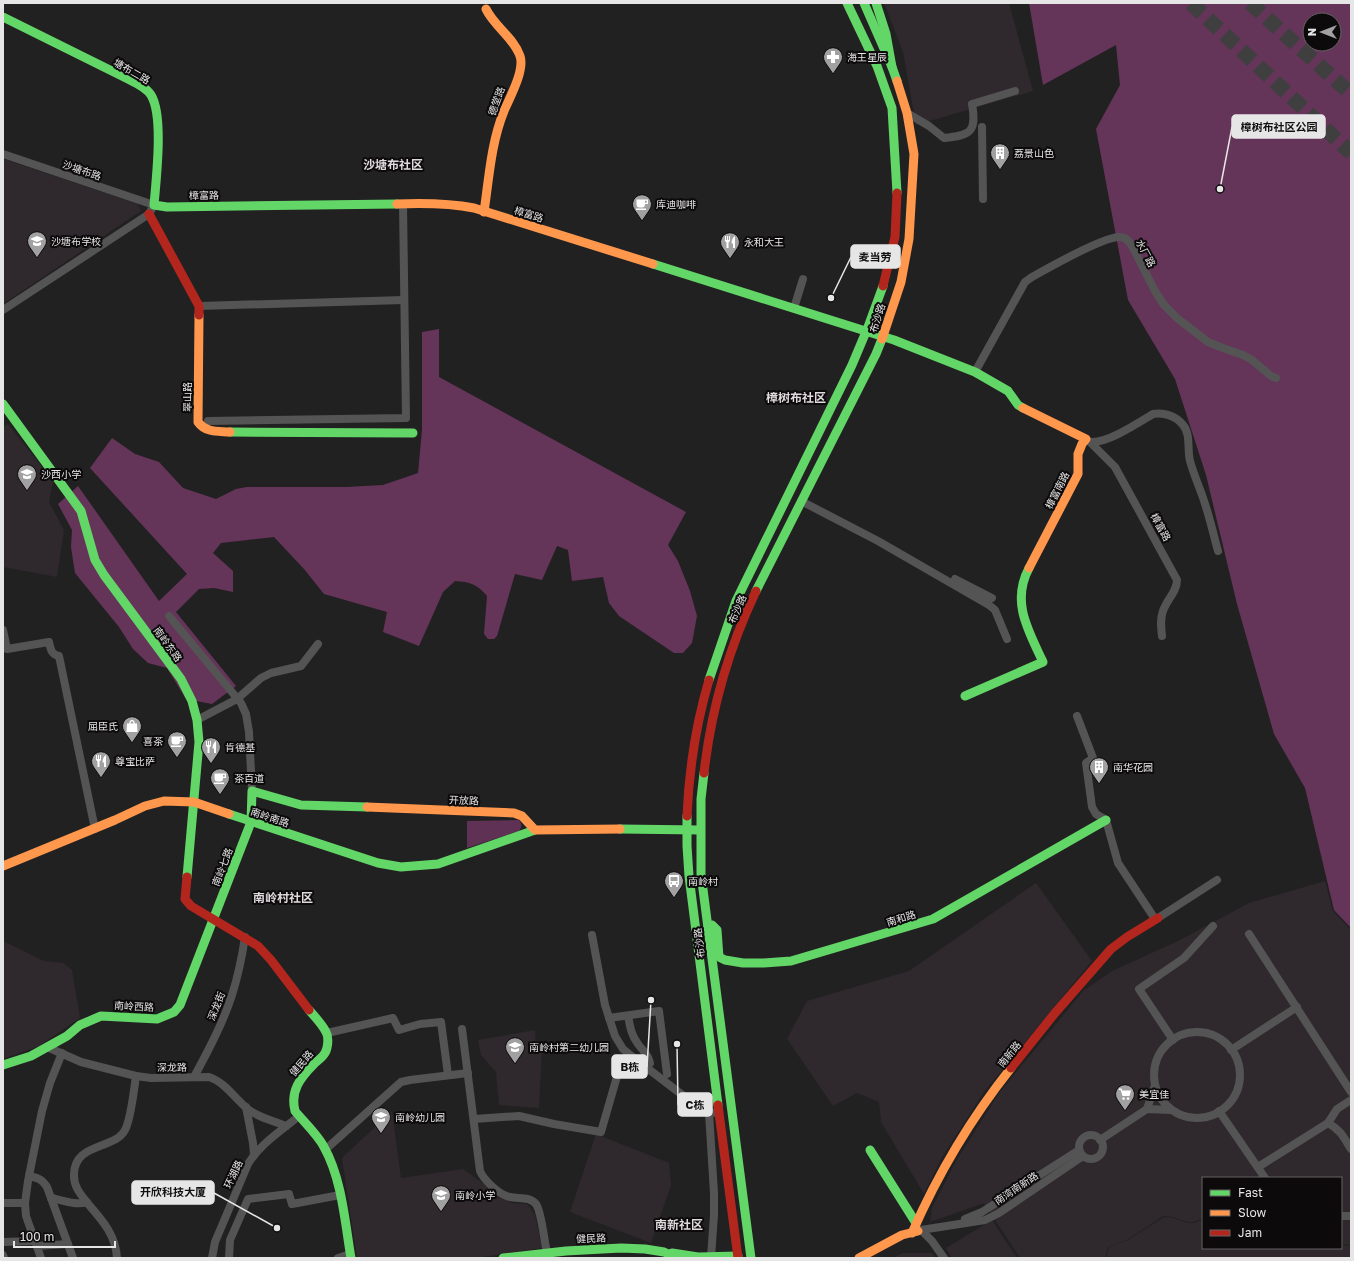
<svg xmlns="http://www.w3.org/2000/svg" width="1354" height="1261" font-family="'Golos Text','Noto Sans SC',sans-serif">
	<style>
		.built { fill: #2f282c }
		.green { fill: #5f3154 }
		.forest { fill: #653459; fill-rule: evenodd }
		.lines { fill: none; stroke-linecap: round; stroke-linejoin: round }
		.highway-tunnel { stroke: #403f40; stroke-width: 15; stroke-dasharray: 15 8; stroke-linecap: butt }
		.street { stroke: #545454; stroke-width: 8 }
		.fast { stroke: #63d668; stroke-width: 9 }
		.slow { stroke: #ff974d; stroke-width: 9 }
		.jam { stroke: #b3261e; stroke-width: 9 }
		.labels { text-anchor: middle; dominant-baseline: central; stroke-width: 4; stroke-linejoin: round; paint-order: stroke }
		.poi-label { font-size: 10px; fill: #e7e6e7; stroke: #0c0a0b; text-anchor: start }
		.street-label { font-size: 10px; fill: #e7e6e7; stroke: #0c0a0b }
		.quarter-label { font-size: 12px; font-weight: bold; fill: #dedadd; stroke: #0c0a0b }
		.leader { fill: none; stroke: #e7e6e7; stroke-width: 1.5 }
		.callout-dot { fill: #e7e6e7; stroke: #0c0a0b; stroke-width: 1.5 }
		.callout { fill: #e7e6e7; stroke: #e7e6e7; stroke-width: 1.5 }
		.callout-label { font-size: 11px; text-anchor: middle; font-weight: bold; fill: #111 }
	</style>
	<rect width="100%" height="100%" fill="#222122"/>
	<g class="built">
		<path d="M884 3H1009L1033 91 916 125 903 52Z"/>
		<path d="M3 159 138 204 141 211 3 304Z"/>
		<path d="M8 424 53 481 49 502 64 530 57 577 3 567V426Z"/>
		<path d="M1325 881 1333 911 1351 930V1245L1341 1244V1178H1203V1218L1194 1222H1188L1173 1217 1163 1216 1127 1240 1108 1247 1105 1258H1020L984 1203 930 1222 932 1208 956 1161 999 1093 1083 991 1112 971 1176 942 1249 903Z"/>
		<path d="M1036 883 1092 961 984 1092 941 1159 924 1194 881 1122 879 1102 857 1093 833 1106 787 1039 807 1001 909 971Z"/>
		<path d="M3 941 44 961 63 963 72 970 80 1018 39 1046 3 1059Z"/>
		<path d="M535 1030 536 1049H542L539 1108 499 1105 496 1072 481 1055 478 1040Z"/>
		<path d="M392 1111 401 1178 463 1169 511 1203 527 1204 535 1215 542 1248 476 1258H357L342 1158Z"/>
		<path d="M596 1134 669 1163 671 1185 651 1243 570 1212Z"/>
		<path d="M1164 1217 1173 1218 1188 1223H1195L1203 1219V1248H1341V1245L1351 1246V1258H1106L1109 1247 1128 1240Z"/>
		<path d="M992 1220 1017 1258H952L946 1248Z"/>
		<path d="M903 1253H931L936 1258H892Z"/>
	</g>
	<path class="green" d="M519 820C522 824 522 827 519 831L467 848V821Z"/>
	<g class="forest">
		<path d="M1029 3H1351V928L1334 910 1305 788 1274 734 1237 604 1206 475 1175 379 1128 300 1096 129 1120 85 1116 45 1043 85ZM1310 20H1334V44H1310Z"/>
		<path d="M439 329V377L686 512 668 545 678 561 690 591 697 616 692 643 683 653H674L619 616 609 603 603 577 572 581 568 550 557 546 542 580 515 574 497 636 494 639H488L484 634 487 596C477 584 470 582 455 581L443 592 419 646 383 632 387 612 324 594 304 569 274 537 221 543 213 553 233 571V592L214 588 199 589 176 612 236 686 212 704 186 699 167 668 148 663 133 649 119 627 75 573 71 547 72 530 58 504 78 486 159 601 187 574 90 468 112 438 135 454 159 462 183 488 216 499 236 489 247 487H346L383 485 418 473 422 430V332Z"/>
	</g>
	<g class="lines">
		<g class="highway-tunnel">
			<path d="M1191 3 1351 153"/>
			<path d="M1250 3 1351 94"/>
		</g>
		<g class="street">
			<path d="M907 113 929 126 944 138C970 135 977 133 972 104L1015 91"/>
			<path d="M982 127 983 199"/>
			<path d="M3 154 154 205 149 214 3 310"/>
			<path d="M199 306 404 300"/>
			<path d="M794 308 803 279"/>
			<path d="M975 372 1025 282 1032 277C1048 268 1105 236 1120 237 1126 237 1129 241 1132 246L1155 291 1164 305 1177 318 1208 342 1223 348 1243 355 1252 360 1271 376 1276 378"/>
			<path d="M208 421 406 418 403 204"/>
			<path d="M1090 442 1115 467 1177 580C1177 592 1167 599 1163 611 1160 619 1161 627 1162 636"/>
			<path d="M1091 442C1108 443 1138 423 1153 414 1164 412 1176 416 1183 425 1191 434 1187 450 1190 461 1193 472 1198 484 1202 495 1209 514 1213 533 1218 551"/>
			<path d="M801 501 878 541 989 605 995 610 1007 639"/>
			<path d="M955 579 992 598"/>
			<path d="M169 616 241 703 246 714 249 732 252 791"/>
			<path d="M3 630 7 649 49 642C51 650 51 654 59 656L95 829"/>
			<path d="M1077 716 1093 758 1086 763 1092 807 1096 814 1106 820 1118 863 1155 919"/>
			<path d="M197 720 237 699 261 678 271 673 301 666 318 644"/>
			<path d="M1158 918 1217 880"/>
			<path d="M1249 934 1351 1092"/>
			<path d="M592 935 605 1005 615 1036 623 1049 634 1058 702 1110 709 1113 719 1112"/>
			<path d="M628 1016C630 1026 631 1035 638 1044 643 1051 648 1054 650 1063"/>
			<path d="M609 1018 659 1011 667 1074"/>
			<path d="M462 1029 480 1171C484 1180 499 1195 510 1197 518 1199 530 1196 536 1204 542 1213 544 1241 547 1253"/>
			<circle cx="1197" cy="1075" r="43"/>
			<path d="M327 1033 393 1018 399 1030 420 1024 441 1022 448 1075"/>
			<path d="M1173 1040 1139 989 1184 958 1213 926"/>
			<path d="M47 1047 81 1062 136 1076 151 1078 209 1077C225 1082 236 1100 249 1110 260 1118 274 1121 286 1126"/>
			<path d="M1231 1050 1297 1007"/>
			<path d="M194 1077C208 1051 223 1023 232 995 238 976 242 957 245 937"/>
			<path d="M246 1107 253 1143 254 1155"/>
			<path d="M1147 1109 1155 1085"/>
			<path d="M1219 1111 1265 1178"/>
			<path d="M709 1113 714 1193V1215L711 1257"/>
			<path d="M474 1119 519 1116 554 1124 601 1132 618 1073 624 1066 634 1058"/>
			<path d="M1328 1123C1341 1130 1344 1138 1351 1149"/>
			<circle cx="1091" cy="1147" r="12"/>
			<path d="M1100 1140 1147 1109 1171 1110"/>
			<path d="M326 1149 401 1082 410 1080 468 1073"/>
			<path d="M1258 1167 1328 1123 1337 1109 1351 1100"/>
			<path d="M29 1176C38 1178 42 1179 47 1187L73 1258"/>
			<path d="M51 1198C62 1200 76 1206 87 1202"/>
			<path d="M3 1203H25"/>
			<path d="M1341 1216H1351"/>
			<path d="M965 1219 982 1212 1079 1150"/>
			<path d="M921 1230 985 1220 999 1213 1083 1156"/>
			<path d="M921 1230 932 1241 944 1258"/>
			<path d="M3 1242 35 1241"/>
			<path d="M37 1246 68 1244"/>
			<path d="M3 1255 4 1258"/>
			<path d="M41 1258 26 1216 25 1203 28 1181 42 1111 50 1083 62 1053"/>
			<path d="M117 1258C116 1236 103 1221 89 1205 82 1196 74 1188 74 1176 73 1142 115 1150 125 1130 131 1119 134 1089 136 1076"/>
			<path d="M212 1258 215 1242 248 1164C260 1144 281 1131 299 1116"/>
			<path d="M229 1258 230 1240 248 1199 289 1194 292 1204 340 1195"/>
			<path d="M338 1258 350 1254"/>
		</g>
		<g class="fast">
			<path d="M847 3 877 66 892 108 897 193"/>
			<path d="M864 3 892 67 897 81"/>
			<path d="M876 3 886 34 892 67"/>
			<path d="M3 17 128 79C136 83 146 87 151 95 164 116 156 180 154 205L167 207 397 204"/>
			<path d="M653 264 894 340 975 372 1008 391 1018 405 1023 408"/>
			<path d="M3 404 81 511 95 560 104 575 181 679 192 701 197 720 199 742 187 877"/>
			<path d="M230 432 413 433"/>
			<path d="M756 591 876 354 882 339"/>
			<path d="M709 680 736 601 852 365 868 327 883 286"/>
			<path d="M965 696 1043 662C1028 630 1011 602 1029 568"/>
			<path d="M704 773 701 799V874L751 1258"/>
			<path d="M229 814 378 863 401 867 438 864 535 830"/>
			<path d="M687 816V846L689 876 718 1105"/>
			<path d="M620 829 700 830"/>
			<path d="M708 926 712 925 717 930 719 957 725 960 743 963H764L791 961 933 919 1106 820"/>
			<path d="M309 1010C315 1017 322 1024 326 1032 329 1037 328 1048 325 1053 322 1058 317 1061 314 1064 300 1078 290 1091 295 1111 304 1122 318 1135 324 1147 342 1179 345 1223 351 1258"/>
			<path d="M3 1065 31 1056 67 1036 80 1025 101 1016 157 1019 174 1012 180 1005 251 822 252 791 301 805 367 807"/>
			<path d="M870 1150 916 1223"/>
			<path d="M672 1253 698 1257 738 1256"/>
			<path d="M503 1258 566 1251 621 1248 645 1249 664 1252 677 1258"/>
		</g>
		<g class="slow">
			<path d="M397 204C423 203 448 203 474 208L653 264"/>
			<path d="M484 212C489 178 491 143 504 111 510 97 525 70 520 56 514 38 494 26 486 9"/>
			<path d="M199 315 198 422C206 433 218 431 230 432"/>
			<path d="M882 339 901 282 909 239 914 154 907 113 897 81"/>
			<path d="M1023 408 1086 439 1082 444 1078 454V474L1029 568"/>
			<path d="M367 807 514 813 522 816 535 830 620 829"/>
			<path d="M3 866 115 820 145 806 164 801 194 802 229 814"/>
			<path d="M912 1233C937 1176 972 1117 1011 1068"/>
			<path d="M859 1258 902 1235 918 1231"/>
		</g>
		<g class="jam">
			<path d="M149 214 199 306V315"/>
			<path d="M883 286 895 237 897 193"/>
			<path d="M704 773C711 710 729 648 756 591"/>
			<path d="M687 816C689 770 696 724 709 680"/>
			<path d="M187 877 185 899 191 906 258 946 271 960 309 1010"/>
			<path d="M1011 1068 1055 1013 1111 949 1127 937 1158 918"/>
			<path d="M718 1105 738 1258"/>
		</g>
	</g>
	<defs>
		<symbol id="pharmacy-pin" viewBox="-11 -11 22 30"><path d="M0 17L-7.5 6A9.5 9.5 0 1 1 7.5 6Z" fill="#a2a1a2" stroke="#0c0a0b"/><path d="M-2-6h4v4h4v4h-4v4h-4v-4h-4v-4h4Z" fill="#fff"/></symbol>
		<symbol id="building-pin" viewBox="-11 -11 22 30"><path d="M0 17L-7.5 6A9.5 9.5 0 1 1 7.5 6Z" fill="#a2a1a2" stroke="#0c0a0b"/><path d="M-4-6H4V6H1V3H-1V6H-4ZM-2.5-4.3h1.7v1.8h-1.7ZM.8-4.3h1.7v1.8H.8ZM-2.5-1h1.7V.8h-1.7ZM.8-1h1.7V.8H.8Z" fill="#fff"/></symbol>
		<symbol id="cafe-pin" viewBox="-11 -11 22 30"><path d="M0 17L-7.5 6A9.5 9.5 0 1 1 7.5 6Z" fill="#a2a1a2" stroke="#0c0a0b"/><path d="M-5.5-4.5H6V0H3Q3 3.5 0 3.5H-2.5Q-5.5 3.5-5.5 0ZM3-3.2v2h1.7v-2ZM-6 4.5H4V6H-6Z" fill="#fff"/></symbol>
		<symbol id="school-pin" viewBox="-11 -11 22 30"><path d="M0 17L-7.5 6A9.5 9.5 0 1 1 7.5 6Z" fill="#a2a1a2" stroke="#0c0a0b"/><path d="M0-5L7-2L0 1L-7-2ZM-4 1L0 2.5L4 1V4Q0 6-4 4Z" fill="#fff"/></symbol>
		<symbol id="restaurant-pin" viewBox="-11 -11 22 30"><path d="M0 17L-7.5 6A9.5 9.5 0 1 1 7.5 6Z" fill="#a2a1a2" stroke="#0c0a0b"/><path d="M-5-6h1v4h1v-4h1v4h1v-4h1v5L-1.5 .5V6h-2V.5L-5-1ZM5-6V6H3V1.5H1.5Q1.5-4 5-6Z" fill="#fff"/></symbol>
		<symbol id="shop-pin" viewBox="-11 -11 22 30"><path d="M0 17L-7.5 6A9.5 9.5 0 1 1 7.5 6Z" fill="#a2a1a2" stroke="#0c0a0b"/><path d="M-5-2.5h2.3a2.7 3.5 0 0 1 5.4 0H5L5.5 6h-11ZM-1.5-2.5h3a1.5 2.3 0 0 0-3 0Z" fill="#fff"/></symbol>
		<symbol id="bus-pin" viewBox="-11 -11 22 30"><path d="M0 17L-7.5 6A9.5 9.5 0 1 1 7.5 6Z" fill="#a2a1a2" stroke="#0c0a0b"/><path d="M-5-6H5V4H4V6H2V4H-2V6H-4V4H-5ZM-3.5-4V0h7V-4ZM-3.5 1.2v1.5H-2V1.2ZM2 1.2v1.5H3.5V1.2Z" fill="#fff"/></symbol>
		<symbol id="supermarket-pin" viewBox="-11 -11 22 30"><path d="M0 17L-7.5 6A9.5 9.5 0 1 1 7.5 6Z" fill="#a2a1a2" stroke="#0c0a0b"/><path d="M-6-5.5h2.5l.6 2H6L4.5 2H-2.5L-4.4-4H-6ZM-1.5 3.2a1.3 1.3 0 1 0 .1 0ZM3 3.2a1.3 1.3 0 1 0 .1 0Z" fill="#fff"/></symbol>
	</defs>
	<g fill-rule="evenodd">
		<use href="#pharmacy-pin" x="822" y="46" width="22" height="30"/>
		<use href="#building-pin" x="989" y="142" width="22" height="30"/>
		<use href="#cafe-pin" x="631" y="193" width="22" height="30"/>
		<use href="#school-pin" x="26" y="230" width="22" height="30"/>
		<use href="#restaurant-pin" x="719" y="231" width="22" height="30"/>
		<use href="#school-pin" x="16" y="463" width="22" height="30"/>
		<use href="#shop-pin" x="121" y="715" width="22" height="30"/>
		<use href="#cafe-pin" x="166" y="730" width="22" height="30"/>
		<use href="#restaurant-pin" x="200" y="736" width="22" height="30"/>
		<use href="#restaurant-pin" x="90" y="750" width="22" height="30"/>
		<use href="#building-pin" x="1088" y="756" width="22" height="30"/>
		<use href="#cafe-pin" x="209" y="767" width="22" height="30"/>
		<use href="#bus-pin" x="663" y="870" width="22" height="30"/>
		<use href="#school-pin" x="504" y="1036" width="22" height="30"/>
		<use href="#supermarket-pin" x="1114" y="1083" width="22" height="30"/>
		<use href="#school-pin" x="370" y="1106" width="22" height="30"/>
		<use href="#school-pin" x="430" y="1184" width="22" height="30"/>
	</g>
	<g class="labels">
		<g class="poi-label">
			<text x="847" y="57">海王星辰</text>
			<text x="1014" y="153">荔景山色</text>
			<text x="656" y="204">库迪咖啡</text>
			<text x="51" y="241">沙塘布学校</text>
			<text x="744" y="242">永和大王</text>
			<text x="41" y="474">沙西小学</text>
			<text x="118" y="726" text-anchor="end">屈臣氏</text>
			<text x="163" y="741" text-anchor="end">喜茶</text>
			<text x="225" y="747">肯德基</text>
			<text x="115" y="761">尊宝比萨</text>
			<text x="1113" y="767">南华花园</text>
			<text x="234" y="778">茶百道</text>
			<text x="688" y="881">南岭村</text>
			<text x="529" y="1047">南岭村第二幼儿园</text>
			<text x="1139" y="1094">美宜佳</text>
			<text x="395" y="1117">南岭幼儿园</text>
			<text x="455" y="1195">南岭小学</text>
		</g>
		<g class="street-label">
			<text transform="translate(132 71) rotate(30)">塘布二路</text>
			<text transform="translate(496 101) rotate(-70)">德堂路</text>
			<text transform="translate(82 170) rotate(19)">沙塘布路</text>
			<text transform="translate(204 195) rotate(-1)">樟富路</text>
			<text transform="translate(529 214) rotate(17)">樟富路</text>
			<text transform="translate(1146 253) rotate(62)">水厂路</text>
			<text transform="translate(877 318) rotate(-72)">布沙路</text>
			<text transform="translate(187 397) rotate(-90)">翠山路</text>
			<text transform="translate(1057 490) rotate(-63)">樟富南路</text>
			<text transform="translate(1161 527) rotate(61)">樟富路</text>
			<text transform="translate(737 609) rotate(-67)">布沙路</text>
			<text transform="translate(168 644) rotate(54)">南岭东路</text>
			<text transform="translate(464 800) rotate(2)">开放路</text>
			<text transform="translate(270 817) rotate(18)">南岭南路</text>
			<text transform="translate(222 867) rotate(-69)">南岭七路</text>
			<text transform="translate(901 918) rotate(-17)">南和路</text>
			<text transform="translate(699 943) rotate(-97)">布沙路</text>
			<text transform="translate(134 1006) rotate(3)">南岭西路</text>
			<text transform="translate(216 1006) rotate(-68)">深龙街</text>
			<text transform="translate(1009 1054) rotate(-51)">南新路</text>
			<text transform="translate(301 1063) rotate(-49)">健民路</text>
			<text transform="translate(172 1067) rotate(-1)">深龙路</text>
			<text transform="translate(233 1174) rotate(-65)">环湖路</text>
			<text transform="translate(1016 1188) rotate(-34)">南湾南新路</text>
			<text transform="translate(591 1238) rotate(-2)">健民路</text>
		</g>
		<g class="quarter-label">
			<text x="393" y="164">沙塘布社区</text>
			<text x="796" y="397">樟树布社区</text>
			<text x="283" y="897">南岭村社区</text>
			<text x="679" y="1224">南新社区</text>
		</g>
	</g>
	<path class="leader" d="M1220 189L1232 127M831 298L851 257M651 1000L647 1067M677 1044L678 1105M277 1228L214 1193"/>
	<g class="callout-dot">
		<circle cx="1220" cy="189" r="4"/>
		<circle cx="831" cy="298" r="4"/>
		<circle cx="651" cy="1000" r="4"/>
		<circle cx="677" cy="1044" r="4"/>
		<circle cx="277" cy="1228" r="4"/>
	</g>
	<g class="callout">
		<rect x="1232" y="115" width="93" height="23" rx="4"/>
		<rect x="851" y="245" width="49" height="23" rx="4"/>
		<rect x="612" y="1055" width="35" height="23" rx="4"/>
		<rect x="678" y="1093" width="34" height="23" rx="4"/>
		<rect x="132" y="1181" width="82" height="23" rx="4"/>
	</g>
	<g class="callout-label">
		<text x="1279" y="131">樟树布社区公园</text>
		<text x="875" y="261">麦当劳</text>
		<text x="630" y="1071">B栋</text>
		<text x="695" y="1109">C栋</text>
		<text x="173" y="1196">开欣科技大厦</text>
	</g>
	<rect width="1354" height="1261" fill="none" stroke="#e7e6e7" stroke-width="8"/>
	<rect x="1202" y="1177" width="140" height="72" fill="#0c0a0b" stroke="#646263"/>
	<rect x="1210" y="1190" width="20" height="6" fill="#63d668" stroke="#646263"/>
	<text x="1238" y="1197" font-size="12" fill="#e7e6e7">Fast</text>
	<rect x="1210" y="1210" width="20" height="6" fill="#ff974d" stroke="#646263"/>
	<text x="1238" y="1217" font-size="12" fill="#e7e6e7">Slow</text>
	<rect x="1210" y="1230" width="20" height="6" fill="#b3261e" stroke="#646263"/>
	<text x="1238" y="1237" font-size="12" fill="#e7e6e7">Jam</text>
	<g transform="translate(1322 32) rotate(270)"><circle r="19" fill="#0c0a0b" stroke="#646263"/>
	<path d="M0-3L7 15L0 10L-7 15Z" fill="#a2a1a2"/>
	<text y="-6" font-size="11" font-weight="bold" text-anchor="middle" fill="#e7e6e7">N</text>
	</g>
	<path d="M14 1241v6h101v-6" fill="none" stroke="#e7e6e7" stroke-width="2"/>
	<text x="20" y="1241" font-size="12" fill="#e7e6e7" stroke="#0c0a0b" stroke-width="3" paint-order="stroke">100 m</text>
</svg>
